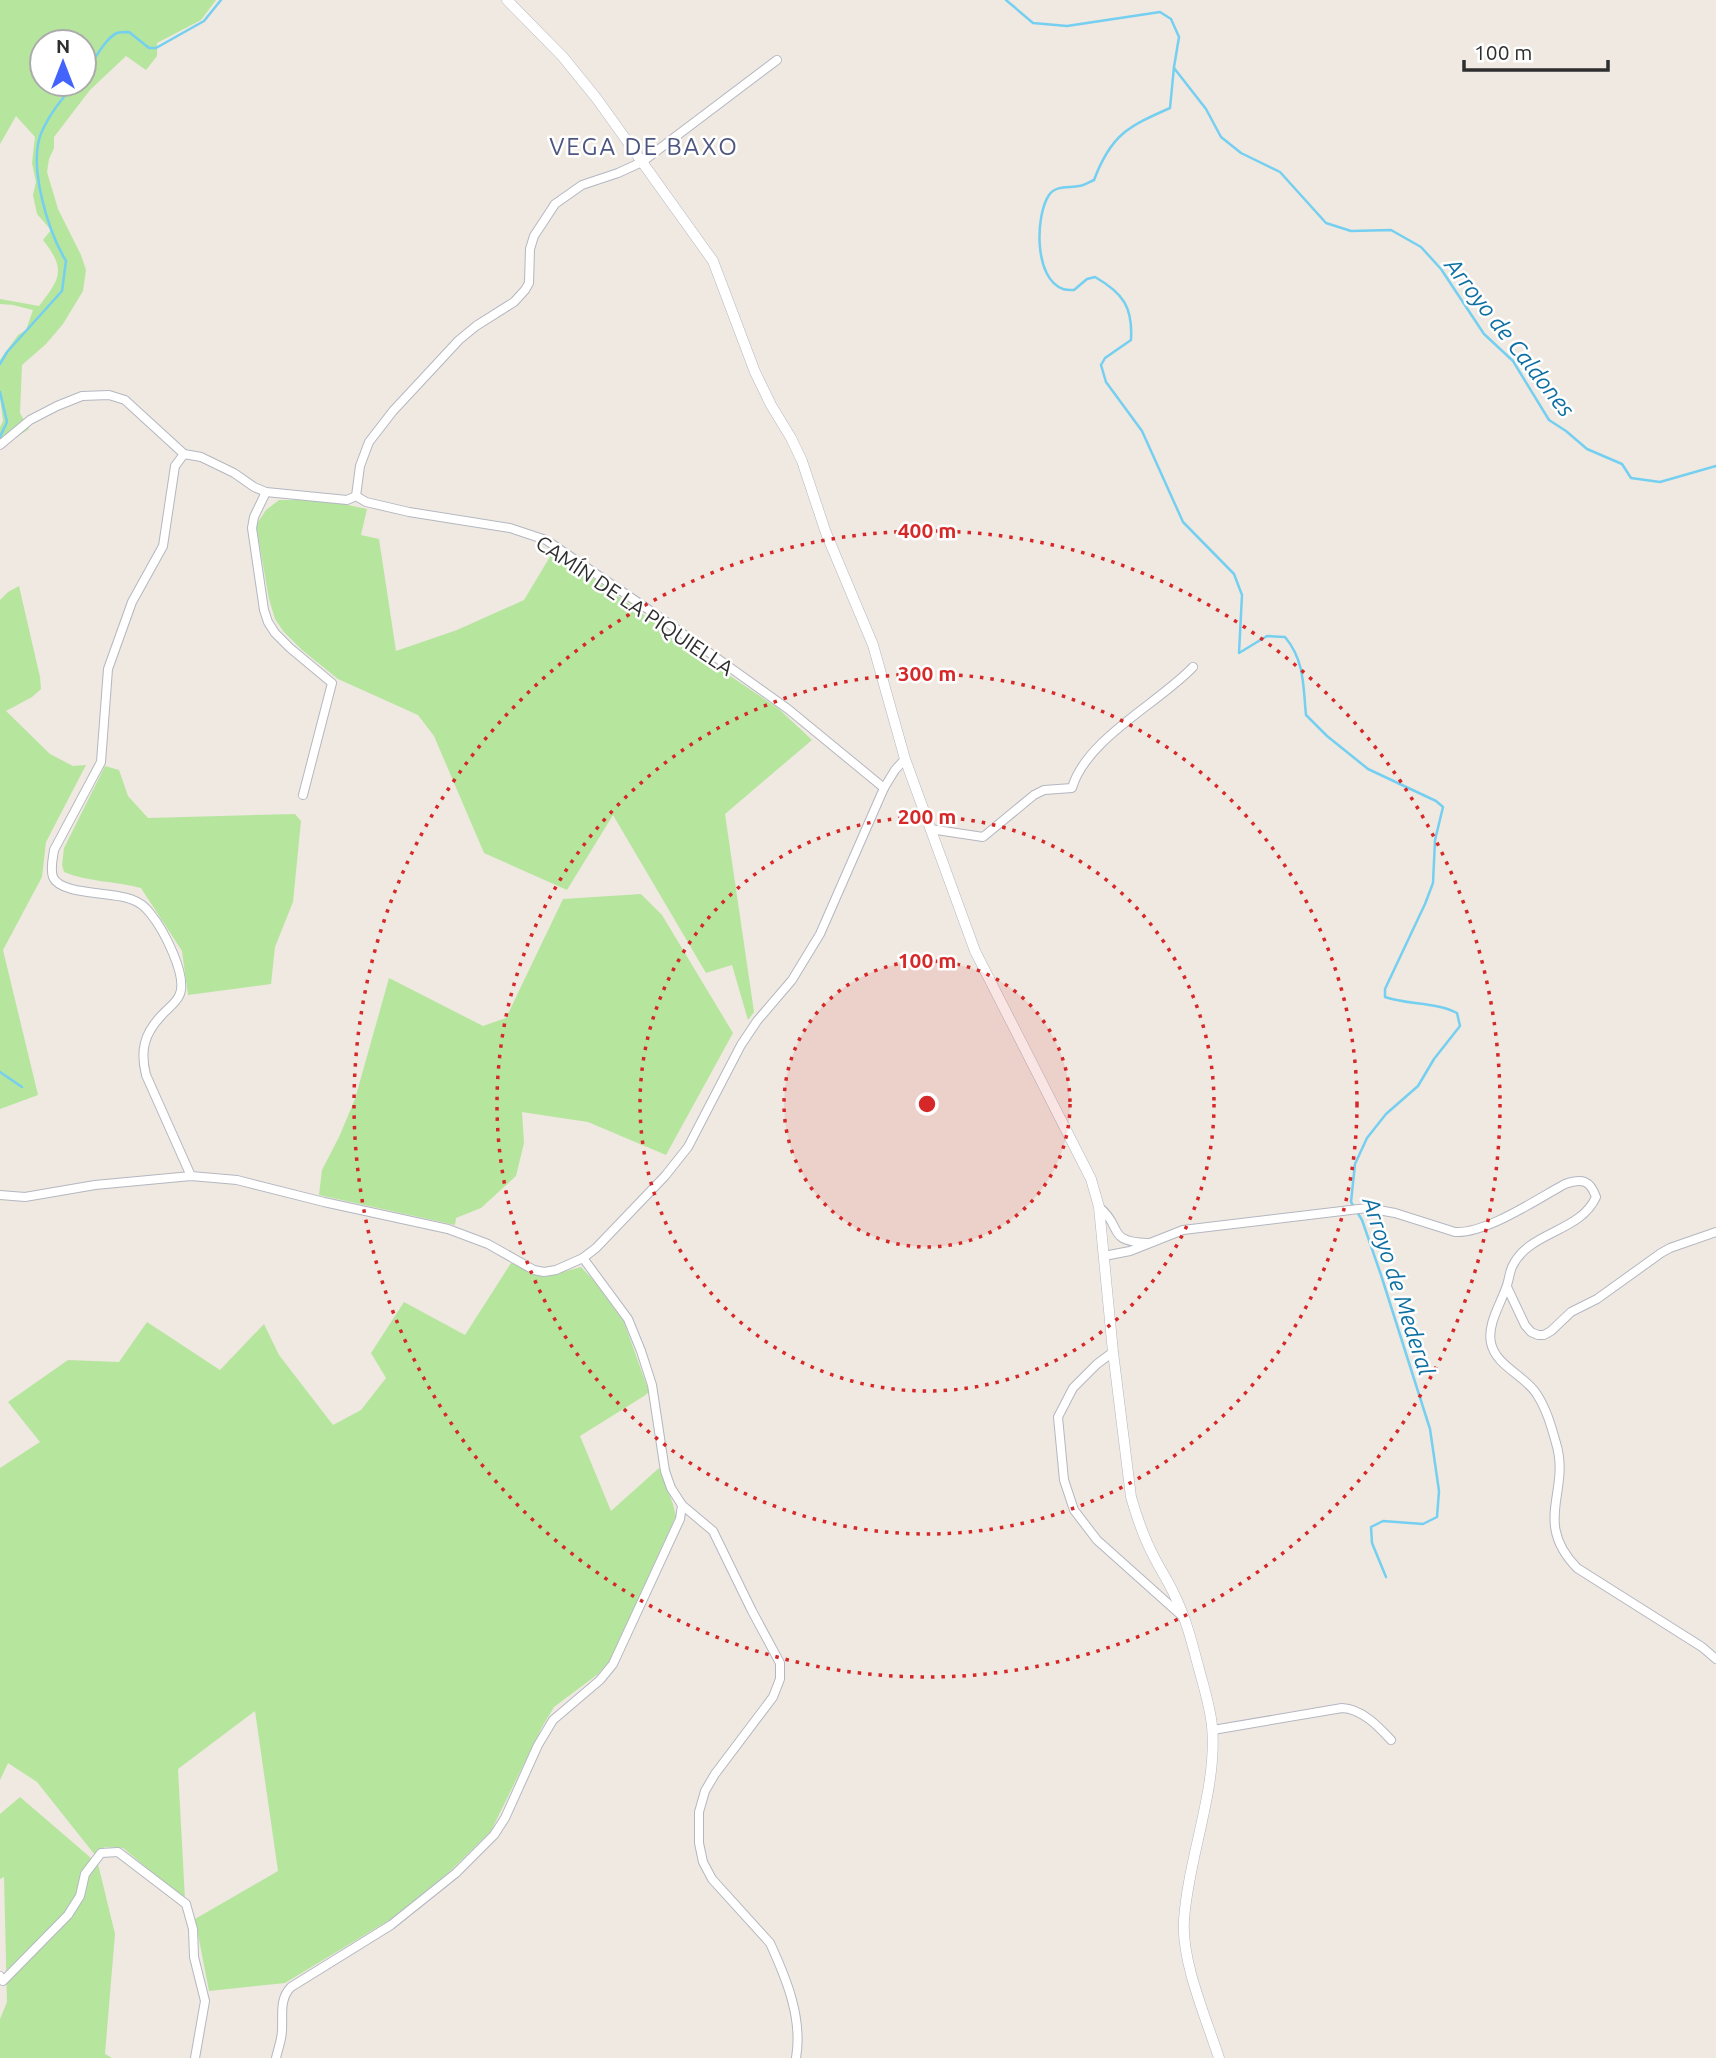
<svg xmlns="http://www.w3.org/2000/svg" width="1716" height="2058" font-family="Ubuntu,sans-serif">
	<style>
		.green { fill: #b6e59e; fill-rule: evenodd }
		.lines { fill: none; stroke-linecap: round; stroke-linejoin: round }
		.stream { stroke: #75cff0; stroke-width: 2.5 }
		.minor-casing { stroke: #b4b7c1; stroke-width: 10 }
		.tertiary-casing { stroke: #b4b7c1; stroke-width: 11 }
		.minor { stroke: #fff; stroke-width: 8 }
		.tertiary { stroke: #fff; stroke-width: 10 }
		.ring { fill: none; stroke: #d62828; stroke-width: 3.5; stroke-dasharray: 3.5 7 }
		.labels { text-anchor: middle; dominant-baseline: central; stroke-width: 5; stroke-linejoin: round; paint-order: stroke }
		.street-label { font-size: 21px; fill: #2e2e2e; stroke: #fff }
		.water-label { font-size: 23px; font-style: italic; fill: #0d6fa3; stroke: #fff }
		.quarter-label { font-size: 24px; letter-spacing: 2px; fill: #4d5680; stroke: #fff }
		.centre { fill: #d62828; stroke: #fff; stroke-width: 3.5 }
		.ring-label { font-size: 21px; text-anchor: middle; font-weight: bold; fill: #d62828; stroke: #fff; stroke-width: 5; stroke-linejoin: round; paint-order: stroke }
	</style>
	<rect width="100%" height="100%" fill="#efe9e1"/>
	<g class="green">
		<path d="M0 0H216L201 20 157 43V56L146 70 126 56 90 90 54 137V148L49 159 47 172 58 209 81 255 86 270 83 291 63 324 46 344 22 365 20 413 29 429 15 438 0 444V427L3 421 0 398V360L18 335 26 330 33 310 13 305 0 304V299L39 306C61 278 66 269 43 240L51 230 37 214 33 195 36 182 32 163 35 137 16 116 0 144ZM42 42H84V84H42Z"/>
		<path d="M279 500H324L367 509 361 535 379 539 396 651 457 630 524 600 554 550 708 661 779 709 812 740 725 814 754 1012 748 1020 732 965 706 973 613 815 567 890 484 853 434 736 418 715 338 679 302 650 283 631 275 619 269 599 256 525 266 510Z"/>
		<path d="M19 586 40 677 41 689 32 697 6 711 50 754 73 766 86 765 46 842 42 877 3 950 38 1095 0 1109V600L8 592Z"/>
		<path d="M105 766 119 770 128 796 148 818 295 814 301 821 293 902 275 947 271 984 188 995 182 951 141 888C116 881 87 882 64 872L62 865 64 848Z"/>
		<path d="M641 894 662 915 733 1033 666 1155 588 1122 522 1112 524 1143 516 1176 481 1208 456 1218 455 1225 319 1195 322 1170 339 1137 355 1099 389 978 483 1026 506 1018 563 899Z"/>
		<path d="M511 1263 545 1277 581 1267 594 1281 624 1322 649 1392 644 1396 580 1436 611 1511 659 1468 673 1504 676 1516 610 1660 598 1674 554 1707 542 1727 491 1831 448 1873 391 1919 285 1983 209 1991 195 1919 278 1871 255 1711 178 1769 185 1900 123 1848 105 1847 95 1855 37 1782 8 1763 0 1780V1468L40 1442 8 1402 68 1360 119 1362 147 1322 220 1370 264 1324 279 1355 333 1425 361 1410 386 1378 371 1353 404 1302 465 1335Z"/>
		<path d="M20 1797 98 1864 115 1934 105 2054 112 2058H0V2019L7 2002 4 1877 0 1879V1814Z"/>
	</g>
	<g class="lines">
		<g class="stream">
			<path d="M1006 0 1033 23 1067 26 1160 12 1171 19 1179 37 1174 67 1170 108C1127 127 1111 135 1094 180 1089 182 1084 186 1079 186 1069 188 1056 185 1049 195 1035 216 1034 279 1063 289 1066 290 1070 290 1074 290L1087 279 1095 277C1123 293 1133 307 1131 340L1105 358 1101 365 1106 382 1142 431 1183 522 1234 574 1242 595 1239 653 1267 636 1285 637C1305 661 1303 686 1306 715L1327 736 1368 769 1436 801 1443 807 1435 840 1433 883 1425 904 1385 989V997C1408 1005 1436 1002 1457 1013L1460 1026 1434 1059 1418 1086 1386 1114 1367 1138 1355 1164 1351 1202 1362 1220 1381 1275 1430 1429 1439 1491 1437 1517 1423 1524 1383 1521 1371 1527 1372 1543 1386 1577"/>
			<path d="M1174 68 1206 109 1221 137 1241 153 1280 172 1326 223 1351 231 1391 230 1421 247 1441 269 1484 334 1513 361 1549 420 1566 431 1587 449 1622 464 1631 478 1660 482 1716 466"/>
			<path d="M84 74C93 63 104 39 117 33 121 32 125 32 129 32L149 48H156L204 21 221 0"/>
			<path d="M0 364 7 352 62 291 66 261C48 231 26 162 43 129 51 112 63 97 75 84"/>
			<path d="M0 392 7 422 0 437"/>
			<path d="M0 1072 22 1087"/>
		</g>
		<defs>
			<g id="minor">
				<path d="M0 445 30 420 57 406 82 396 109 395 125 400 184 454 201 457 234 473 254 487 266 492 347 500 356 496 366 502 409 512 510 528 546 540 658 616 788 709 884 788"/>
				<path d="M184 454 175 466 163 546 132 602 108 669 101 762 54 850C53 858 50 868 53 877 61 896 115 891 133 900 139 902 146 908 150 913 163 929 189 977 179 996 175 1004 167 1009 161 1016 144 1034 140 1051 146 1075L191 1176"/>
				<path d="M266 492 254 517 252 528 264 610 268 622 275 633 290 648 332 683 303 795"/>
				<path d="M356 496 360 466 369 442 393 411 459 340 476 326 514 302 525 290 529 283 530 249 534 236 555 204 582 185 618 173 642 162 777 60"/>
				<path d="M930 829 983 837 1034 795 1044 790 1072 788C1086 739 1159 703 1193 667"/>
				<path d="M0 1195 25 1197 95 1185 191 1176 237 1180 324 1202 448 1229 488 1244 534 1270 544 1272 556 1270 583 1258 596 1248 665 1176 688 1147 741 1045 757 1021 792 980 820 934 884 788 895 770 905 759"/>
				<path d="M1099 1207C1124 1227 1105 1241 1147 1243"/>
				<path d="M1104 1256 1130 1251 1183 1230 1367 1208 1395 1213 1455 1232C1486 1234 1537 1199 1565 1184 1582 1178 1590 1180 1596 1197 1580 1233 1528 1231 1512 1267 1509 1274 1509 1281 1506 1288 1500 1305 1487 1325 1491 1343 1496 1366 1524 1375 1536 1393 1546 1408 1551 1425 1556 1443 1571 1492 1532 1521 1577 1568L1702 1647 1716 1659"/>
				<path d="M1507 1287 1525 1325 1531 1332 1538 1335H1544L1551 1331 1571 1312 1597 1299 1661 1253 1670 1248 1716 1232"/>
				<path d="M1113 1352 1097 1364 1073 1388 1058 1417 1064 1480 1074 1510 1097 1540 1182 1616"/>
				<path d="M682 1505 713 1531 752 1611 780 1663V1679L773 1697 715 1774 705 1791 699 1812V1843L703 1862 712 1879 770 1943C786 1978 803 2018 796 2058"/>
				<path d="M1213 1730 1342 1708C1362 1709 1378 1726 1391 1740"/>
				<path d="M0 1976 3 1981 68 1915 80 1896 85 1874 101 1853 118 1852 186 1904 193 1929 194 1957 205 2001 195 2058"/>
				<path d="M276 2058C278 2049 282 2039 282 2030 283 2015 279 1999 291 1987L391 1925 456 1873 494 1835 505 1818 538 1745 553 1720 600 1680 613 1664 680 1519 682 1505 671 1488 665 1471 652 1385 641 1351 628 1319 583 1258"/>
			</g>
			<path id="tertiary" d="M507 0 563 57 597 99 713 261 755 372 771 405 791 438 802 461 826 533 873 645 905 759 975 951 1091 1179 1099 1207 1113 1352 1131 1497C1137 1518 1144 1538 1154 1557 1160 1569 1168 1581 1174 1594 1186 1618 1192 1643 1199 1669 1204 1688 1210 1706 1212 1726 1218 1787 1188 1858 1184 1920 1181 1961 1206 2018 1219 2058"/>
		</defs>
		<use href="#minor" class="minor-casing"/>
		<use href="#tertiary" class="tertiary-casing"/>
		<use href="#minor" class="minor"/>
		<use href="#tertiary" class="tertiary"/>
	</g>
	<circle cx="927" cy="1104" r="143" fill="#d62828" fill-opacity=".12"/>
	<g class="ring">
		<circle cx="927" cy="1104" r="143"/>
		<circle cx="927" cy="1104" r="287"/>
		<circle cx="927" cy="1104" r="430"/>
		<circle cx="927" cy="1104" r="573"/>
	</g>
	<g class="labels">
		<g class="street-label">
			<text transform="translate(635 605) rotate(34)">CAMÍN DE LA PIQUIELLA</text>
		</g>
		<g class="water-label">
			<text transform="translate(1510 337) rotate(52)">Arroyo de Caldones</text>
			<text transform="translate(1399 1286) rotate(72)">Arroyo de Mederal</text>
		</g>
		<g class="quarter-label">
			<text x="644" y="146">VEGA DE BAXO</text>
		</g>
	</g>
	<circle cx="927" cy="1104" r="10" class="centre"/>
	<g class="ring-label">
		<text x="927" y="538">400 m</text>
		<text x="927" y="681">300 m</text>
		<text x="927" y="824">200 m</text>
		<text x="927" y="968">100 m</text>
	</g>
	<g transform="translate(63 63)"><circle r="33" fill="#ffffff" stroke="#ababab" stroke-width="2"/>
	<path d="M0-5L12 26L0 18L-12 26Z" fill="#4264fb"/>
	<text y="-10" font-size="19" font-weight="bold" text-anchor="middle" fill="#2e2e2e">N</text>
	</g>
	<path d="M1464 60v10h144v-10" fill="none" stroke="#2e2e2e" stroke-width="3.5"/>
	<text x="1474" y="60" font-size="21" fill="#2e2e2e" stroke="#ffffff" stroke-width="5" paint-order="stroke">100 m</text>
</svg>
